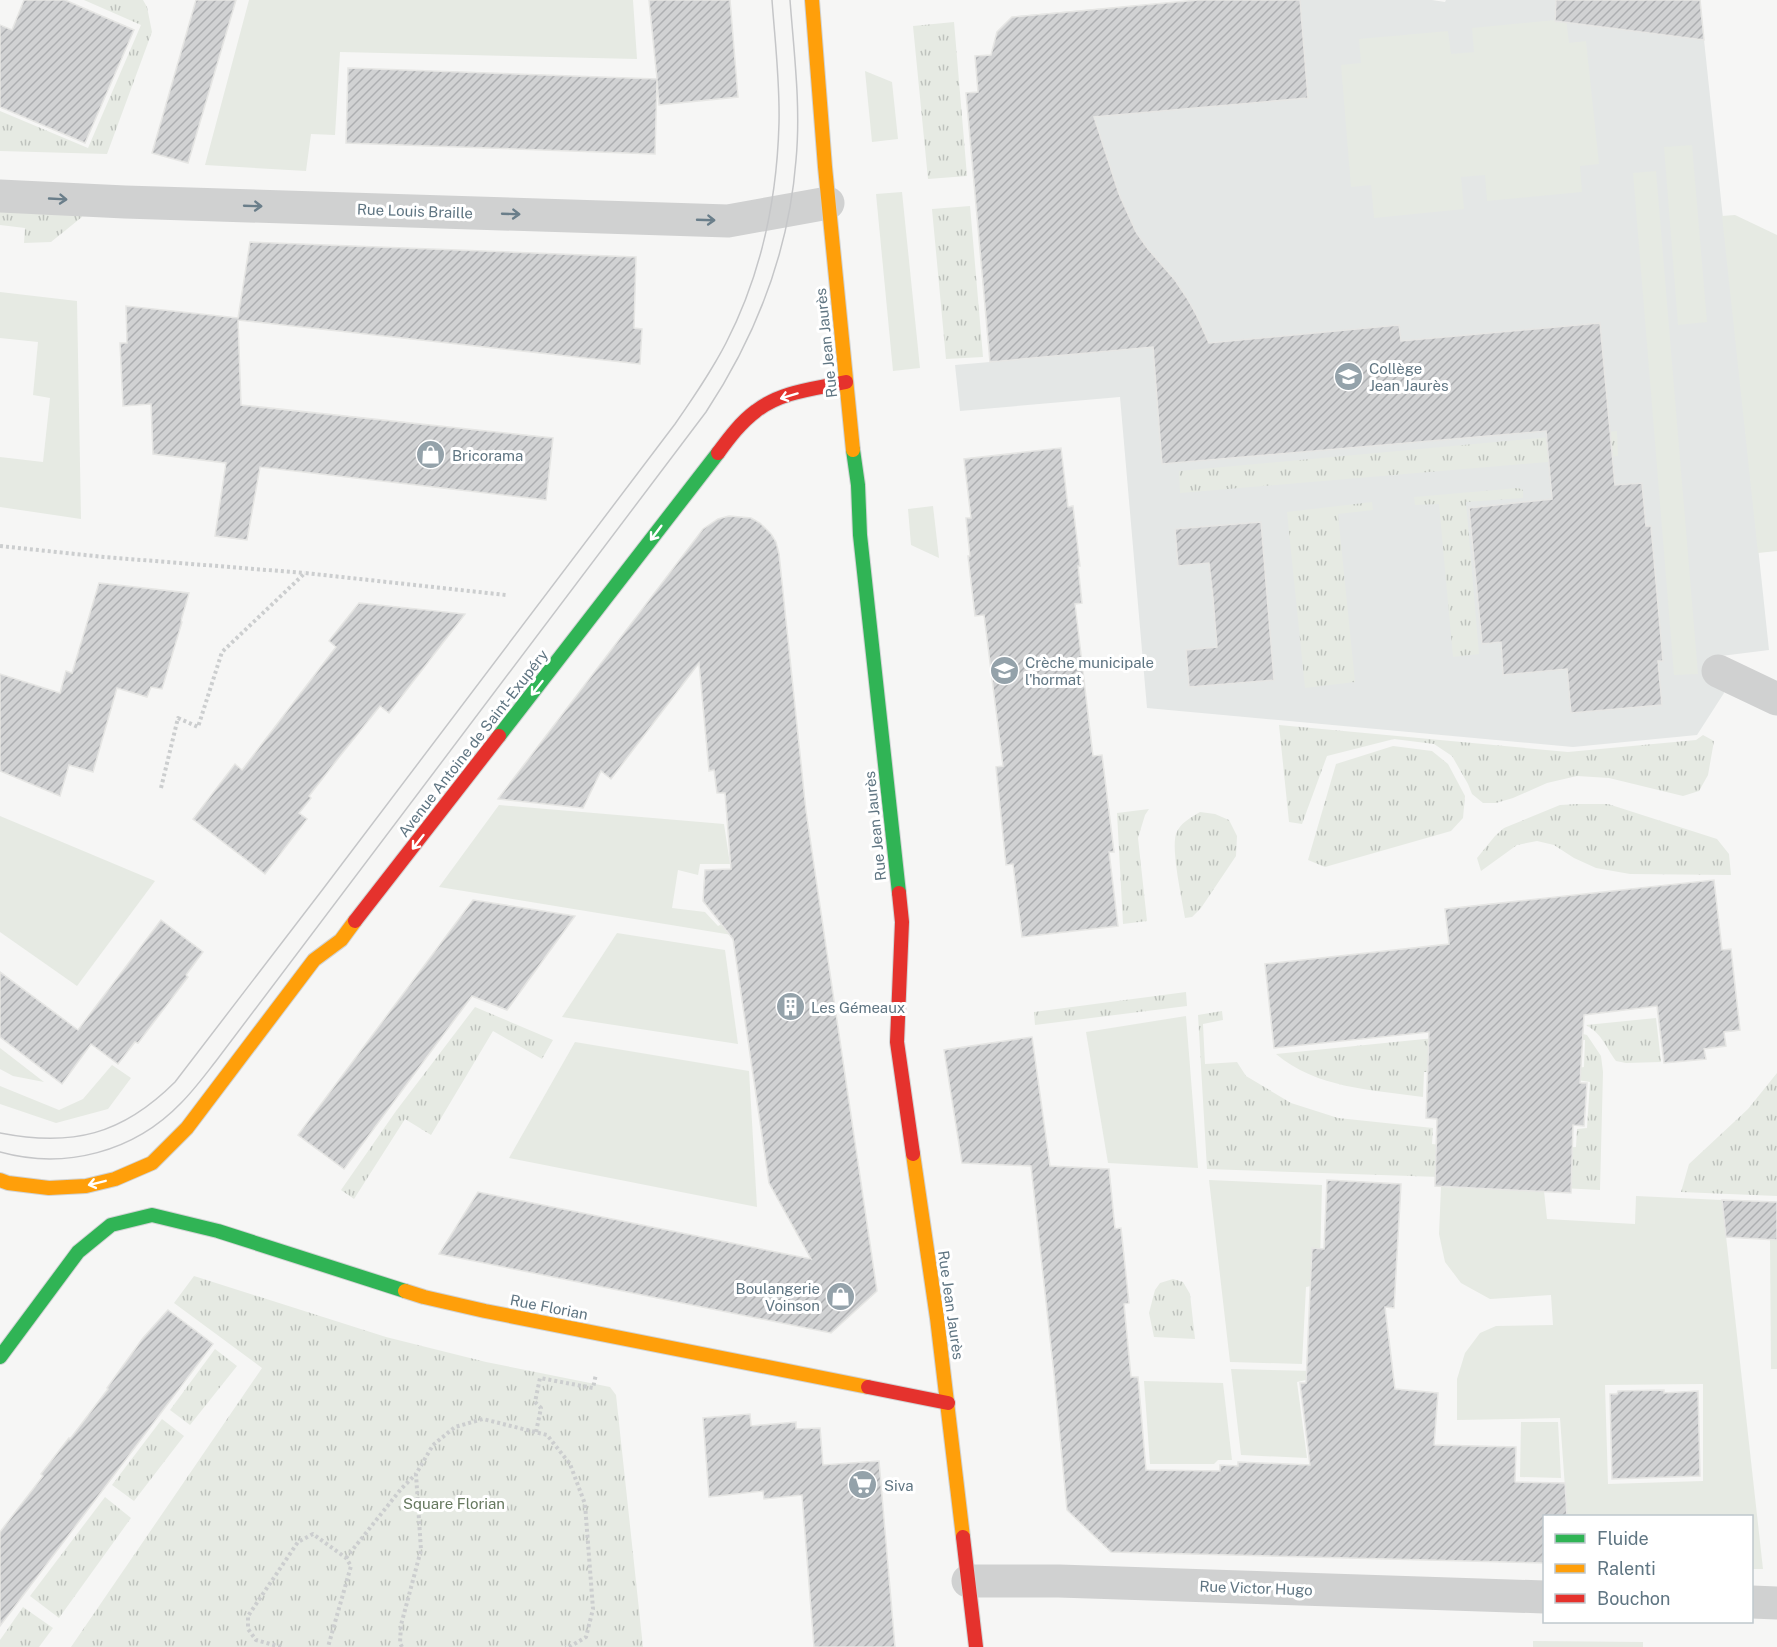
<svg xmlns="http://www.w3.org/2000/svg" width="1777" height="1647" font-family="'Public Sans',sans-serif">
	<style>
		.built { fill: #e4e7e6 }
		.grass { fill: url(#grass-tufts) }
		.garden { fill: #e6eae3; fill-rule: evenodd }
		.building { fill: url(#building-hatch); stroke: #e6e6e4; stroke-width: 1.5 }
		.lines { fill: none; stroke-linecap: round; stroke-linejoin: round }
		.fast-casing { stroke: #d1d3d4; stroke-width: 16 }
		.slow-casing { stroke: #d1d3d4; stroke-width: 16 }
		.jam-casing { stroke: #d1d3d4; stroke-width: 16 }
		.path { stroke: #cccecf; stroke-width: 4; stroke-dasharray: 3 3; stroke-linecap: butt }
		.street { stroke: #d0d1d1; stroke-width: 33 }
		.fast { stroke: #30b455; stroke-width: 14 }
		.slow { stroke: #ff9f0a; stroke-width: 14 }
		.jam { stroke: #e5322d; stroke-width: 14 }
		.tram { stroke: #c5c6c8; stroke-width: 1.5 }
		.oneway { stroke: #6a7e8a }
		.oneway2 { stroke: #fff }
		.labels { text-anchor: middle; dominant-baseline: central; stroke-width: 6; stroke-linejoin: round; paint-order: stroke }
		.street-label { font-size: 15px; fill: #5f7582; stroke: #fff }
		.poi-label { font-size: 15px; fill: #5f7582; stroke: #fff; text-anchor: start }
		.park-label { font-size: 15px; fill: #66795f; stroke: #fff }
	</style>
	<defs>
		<pattern id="grass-tufts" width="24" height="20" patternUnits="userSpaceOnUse" patternTransform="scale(1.5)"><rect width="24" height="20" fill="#e6eae3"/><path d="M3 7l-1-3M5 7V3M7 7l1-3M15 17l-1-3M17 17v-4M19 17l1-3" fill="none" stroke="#bec2bd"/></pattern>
		<pattern id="building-hatch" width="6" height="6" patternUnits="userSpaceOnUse" patternTransform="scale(1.5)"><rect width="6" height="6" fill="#d1d2d3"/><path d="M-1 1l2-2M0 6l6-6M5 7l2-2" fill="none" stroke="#adafb1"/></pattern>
	</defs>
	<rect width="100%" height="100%" fill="#f6f6f5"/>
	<path class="built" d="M1198 0H1432L1445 2 1446 0H1589L1586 25 1704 40 1769 650 1721 656 1724 693 1697 735 1573 747 1147 708 1120 397 960 411 955 365 990 362 966 93 978 92 975 56 1001 54 1022 30 1016 16Z"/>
	<g class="grass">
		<path d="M84 0H143L147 7 152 32 107 154 0 151V111L88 148 141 25Z"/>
		<path d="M954 22 967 176 928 179 913 26Z"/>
		<path d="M970 206 983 357 946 359 932 209Z"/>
		<path d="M0 210 82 211V217L51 242 24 243 25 228 0 225Z"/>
		<path d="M1617 431 1618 456 1180 493 1179 471Z"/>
		<path d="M1518 488 1523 490V498L1466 502 1479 654 1453 657 1439 504 1415 505 1414 497Z"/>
		<path d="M1372 502 1373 510 1338 514 1355 682 1305 688 1287 512Z"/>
		<path d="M1279 725 1568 752 1696 740 1703 735 1714 741 1708 775 1699 791 1683 796 1609 778 1577 776 1547 783 1513 798 1496 803H1483L1472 794 1468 784 1452 756 1434 744 1394 739 1327 756 1302 824 1289 822Z"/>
		<path d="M1393 746 1432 751 1448 764 1465 796 1463 818 1451 831 1325 867 1308 860 1336 764Z"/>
		<path d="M1578 804H1608L1717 839 1729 854 1731 875 1630 874 1596 868 1574 858 1554 845 1537 841 1517 845 1481 871 1477 858 1495 836 1504 828 1560 805Z"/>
		<path d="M1149 809 1145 815 1138 838 1147 921 1123 924 1117 813Z"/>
		<path d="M1200 812 1215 814 1229 820 1237 836 1236 856 1201 908 1192 917 1185 918C1182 899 1171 850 1176 834 1180 823 1190 818 1200 812Z"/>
		<path d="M1186 992 1187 1006 1035 1025 1034 1012Z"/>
		<path d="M475 1007 553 1040 542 1059 493 1031 431 1135 405 1119 354 1199 341 1190 396 1111Z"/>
		<path d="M1222 1011 1223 1020 1203 1024 1205 1064 1237 1062 1246 1076 1291 1103 1338 1118 1433 1128 1432 1144 1442 1145 1440 1177 1207 1169 1198 1015Z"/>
		<path d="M1656 1018 1661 1062 1626 1063 1616 1061C1605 1046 1603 1035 1586 1025Z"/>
		<path d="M1575 1032 1587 1035 1601 1056 1603 1072 1600 1190 1562 1188 1564 1148 1576 1147 1577 1129 1587 1128 1590 1082 1577 1080 1578 1068 1584 1067 1585 1040 1545 1037Z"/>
		<path d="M1474 1034 1437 1072H1424L1423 1097C1372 1090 1316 1088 1276 1054Z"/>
		<path d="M1777 1073V1196L1681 1192 1689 1164 1748 1109Z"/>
		<path d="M194 1276 386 1337 486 1362 610 1387 616 1395 643 1647H71L262 1368 174 1303Z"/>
		<path d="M1173 1279 1183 1282 1190 1294 1195 1339 1154 1337 1149 1313 1155 1290 1160 1283Z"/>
		<path d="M215 1349 237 1366 190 1425 170 1410Z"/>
		<path d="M162 1419 184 1436 134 1501 112 1485Z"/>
		<path d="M105 1497 131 1518 59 1618 30 1596Z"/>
		<path d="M23 1607 53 1628 39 1647H0V1640Z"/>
	</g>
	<g class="garden">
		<path d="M249 0H633L637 59 340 52 335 135 311 134 306 171 205 165Z"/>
		<path d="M1566 19 1569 43 1586 41 1599 164 1580 166 1582 192 1487 201 1485 175 1461 177 1464 209 1374 218 1371 185 1351 187 1341 65 1361 63 1359 39 1448 31 1451 54 1474 52 1472 28Z"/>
		<path d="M865 71 892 82 898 139 872 142Z"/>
		<path d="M1692 145 1707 322 1678 325 1664 147Z"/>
		<path d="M1656 171 1698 674 1674 675 1633 173Z"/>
		<path d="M902 192 920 368 893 371 876 194Z"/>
		<path d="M1735 215 1777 235V551L1758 553 1722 216Z"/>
		<path d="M0 292 77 301 81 519 0 507V457L43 462 50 398 33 395 38 342 0 338Z"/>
		<path d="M933 506 939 558 911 545 908 509Z"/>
		<path d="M499 805 724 824 730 864H700L698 875 678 870 672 908 705 912 718 926 738 915 775 942 439 887Z"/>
		<path d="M0 816 155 881 77 986 0 932Z"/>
		<path d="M617 933 725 950 738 1044 562 1017Z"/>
		<path d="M1186 1016 1198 1168 1108 1163 1086 1032Z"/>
		<path d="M575 1042 749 1071 757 1207 509 1158Z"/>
		<path d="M0 1048 44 1082 13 1076 0 1069Z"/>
		<path d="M112 1065 131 1078 108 1109 56 1123 0 1104V1086L59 1110 83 1099Z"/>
		<path d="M1209 1180 1322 1185 1320 1262 1311 1286 1306 1287 1302 1364 1230 1362Z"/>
		<path d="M1441 1187 1544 1191 1547 1219 1635 1224 1636 1196 1722 1200 1763 1569H1752V1516H1567L1560 1418 1457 1420V1379L1465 1353 1480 1333 1496 1326 1553 1325 1551 1295 1490 1299 1461 1283 1445 1262 1439 1234ZM1703 1384V1481L1608 1484 1605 1385Z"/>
		<path d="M1770 1239 1777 1240V1369H1771Z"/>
		<path d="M1231 1369 1316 1371 1315 1378 1297 1382 1307 1458 1241 1455Z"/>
		<path d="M1144 1381 1223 1383 1232 1460H1218L1214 1464H1150Z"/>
		<path d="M1521 1422H1558L1561 1478 1520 1477Z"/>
		<path d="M1533 1641 1643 1642V1647H1533Z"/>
	</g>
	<g class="building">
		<path d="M24 0H65L134 30 85 143 0 107V25L12 30Z"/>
		<path d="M196 0H236L188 163 152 153Z"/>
		<path d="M649 0H730L738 97 659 105 657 80 655 154 346 143 348 68 657 79Z"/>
		<path d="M1198 0H1300L1308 98 1094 117 1119 194 1136 232 1148 249 1175 280 1187 298 1197 316 1209 343 1399 325 1401 341 1600 323 1615 485 1642 483 1646 526H1651L1663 661H1658L1662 705 1571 713 1567 669 1503 675 1501 642 1482 644 1469 508 1552 499 1546 431 1162 464 1153 347 990 362 966 93 978 92 975 56 991 55 997 32 1012 17Z"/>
		<path d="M1556 0H1700L1704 40 1555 21Z"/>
		<path d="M250 242 636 257 634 328 642 329 640 364 238 320 241 405 553 438 546 500 260 467 247 540 215 536 226 463 153 454 151 404 123 406 120 343H127L126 306 238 318Z"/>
		<path d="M1061 448 1068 507 1073 506 1080 566H1078L1082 603 1075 604 1093 756 1102 755 1114 852H1109L1118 926 1022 937 1013 864 1006 865 996 767 1003 766 984 615 975 616 968 556H970L966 518H971L964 459Z"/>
		<path d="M729 516 751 518 760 523 771 534 776 542 779 554 806 811 877 1291 831 1333 439 1254 478 1192 811 1259 769 1183 733 939 703 901 705 870 731 869 725 793H717L714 770 709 771 699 663 611 779 601 771 583 808 498 799 703 529 718 519Z"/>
		<path d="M1261 522 1274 680 1189 687 1186 650 1217 647 1213 598 1209 563 1178 566 1175 529Z"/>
		<path d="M99 583 189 593 181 621 182 622 162 689 151 687 147 697 117 688 93 772 69 765 60 796 0 771V674L60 693 66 671 72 673Z"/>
		<path d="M359 603 465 614 389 713 380 706 340 756 309 796 311 798 299 813 307 819 265 874 193 819 235 764 242 770 336 647 329 641Z"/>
		<path d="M1714 880 1722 950 1731 949 1740 1030 1724 1032 1726 1046 1704 1049 1706 1059 1664 1063 1657 1006 1584 1015 1580 1083H1587L1584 1126 1573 1125 1571 1193 1435 1186 1437 1119 1426 1118 1429 1032 1274 1048 1265 964 1449 944 1445 909Z"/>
		<path d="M473 900 575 916 507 1010 472 996 344 1169 298 1135Z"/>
		<path d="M161 920 203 952 186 975 188 977 138 1043 135 1042 118 1064 91 1044 62 1084 0 1037V972L78 1030Z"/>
		<path d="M1032 1037 1050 1166 1109 1169 1115 1229 1121 1228 1129 1303 1124 1304 1131 1377H1138L1146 1470 1220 1471V1465L1238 1466V1462L1310 1465 1300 1383H1306L1312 1248 1324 1249 1327 1180 1401 1184 1394 1308 1385 1307 1395 1389 1438 1393 1434 1445 1516 1447 1515 1482 1565 1483 1567 1516H1545V1563L1111 1552 1067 1510 1054 1374 1031 1166 962 1163 944 1050Z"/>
		<path d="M1722 1200 1777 1202V1240L1726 1237Z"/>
		<path d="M168 1310 213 1344 0 1626V1532L43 1476 41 1474 69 1438 70 1439 108 1389 107 1388 143 1338Z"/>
		<path d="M1664 1390V1393L1698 1391 1700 1476 1612 1479 1610 1394H1617L1618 1391Z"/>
		<path d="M750 1414 751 1426 796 1422V1429L820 1428 823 1465 879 1461 895 1647H814L802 1495 764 1499 763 1491 709 1497 703 1418Z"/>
	</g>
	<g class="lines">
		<defs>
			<g id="fast">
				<path d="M853 450 858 485 860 535 899 893"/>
				<path d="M499 736 718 453"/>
				<path d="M0 1357 78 1252 111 1225 152 1215 218 1231 405 1291"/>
			</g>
			<g id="slow">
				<path d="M812 0 825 167 853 450"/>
				<path d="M913 1154 937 1318 963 1537"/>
				<path d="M0 1180 8 1183 49 1188 86 1186 115 1179 152 1163 187 1128 314 960 341 940 355 921"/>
				<path d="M405 1291 424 1297 485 1311 868 1387"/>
			</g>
			<g id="jam">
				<path d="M718 453C729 438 741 422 756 411 782 391 815 389 846 382"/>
				<path d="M899 893 902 922 897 1042 913 1154"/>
				<path d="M355 921 499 736"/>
				<path d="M868 1387 948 1403"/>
				<path d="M963 1537 976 1647"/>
			</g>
		</defs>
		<use href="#fast" class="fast-casing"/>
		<use href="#slow" class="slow-casing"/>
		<use href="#jam" class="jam-casing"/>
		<g class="path">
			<path d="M0 546 104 557 305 573"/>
			<path d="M161 788 178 718 198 727 222 652 305 573 506 595"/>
			<path d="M536 1432 541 1408 535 1402 540 1378 593 1388 596 1374"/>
			<path d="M346 1558 401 1489 416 1474"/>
			<path d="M281 1647 256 1640 248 1629V1616L298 1542 313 1534 346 1558 351 1566 328 1647"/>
			<path d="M402 1647 400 1643 401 1625 421 1550 416 1474 433 1445 455 1427 483 1419 547 1435 570 1464 585 1504 593 1609 586 1637 571 1646 565 1647"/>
		</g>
		<g class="street">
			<path d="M0 196 125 202 728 221 828 203"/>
			<path d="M1718 671 1777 699"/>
			<path d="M968 1581H1059L1544 1597"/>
			<path d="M1752 1602 1777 1603"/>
		</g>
		<use href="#fast" class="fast"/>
		<use href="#slow" class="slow"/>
		<use href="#jam" class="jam"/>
		<g class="tram">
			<path d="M0 1133C72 1147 122 1135 175 1082L323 889 675 424C693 398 711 372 726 343 761 275 777 199 779 123 780 82 775 41 772 0"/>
			<path d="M0 1152C65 1170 134 1152 181 1103 194 1090 205 1075 216 1061L706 412C756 336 789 251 796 160 801 107 794 53 790 0"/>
		</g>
	</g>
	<defs><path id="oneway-shaft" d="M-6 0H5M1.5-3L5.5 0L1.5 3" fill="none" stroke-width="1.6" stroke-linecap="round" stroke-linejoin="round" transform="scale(1.5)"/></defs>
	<g class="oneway">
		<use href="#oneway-shaft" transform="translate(58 199) rotate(3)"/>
		<use href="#oneway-shaft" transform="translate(253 206) rotate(2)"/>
		<use href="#oneway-shaft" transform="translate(511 214) rotate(2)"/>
		<use href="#oneway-shaft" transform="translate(706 220) rotate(2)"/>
	</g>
	<g class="oneway2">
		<use href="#oneway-shaft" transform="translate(789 396) rotate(163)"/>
		<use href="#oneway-shaft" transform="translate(656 533) rotate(127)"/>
		<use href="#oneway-shaft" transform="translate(537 688) rotate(128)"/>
		<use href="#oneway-shaft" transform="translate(418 842) rotate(128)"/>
		<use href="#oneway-shaft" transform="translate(97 1183) rotate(166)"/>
	</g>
	<defs>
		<symbol id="school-disc" viewBox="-11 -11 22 22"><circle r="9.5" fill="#94a2aa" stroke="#fff"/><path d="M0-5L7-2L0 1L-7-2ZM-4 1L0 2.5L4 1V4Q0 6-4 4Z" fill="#fff"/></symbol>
		<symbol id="shop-disc" viewBox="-11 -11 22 22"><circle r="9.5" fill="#94a2aa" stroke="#fff"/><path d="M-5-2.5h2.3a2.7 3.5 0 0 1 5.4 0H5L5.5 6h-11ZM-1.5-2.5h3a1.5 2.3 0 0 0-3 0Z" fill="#fff"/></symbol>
		<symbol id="building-disc" viewBox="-11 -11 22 22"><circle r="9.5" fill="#94a2aa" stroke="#fff"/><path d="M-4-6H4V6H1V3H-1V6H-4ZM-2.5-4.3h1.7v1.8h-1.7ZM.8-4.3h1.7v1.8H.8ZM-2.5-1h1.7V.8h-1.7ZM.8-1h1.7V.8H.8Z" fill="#fff"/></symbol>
		<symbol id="supermarket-disc" viewBox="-11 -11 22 22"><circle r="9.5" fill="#94a2aa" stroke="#fff"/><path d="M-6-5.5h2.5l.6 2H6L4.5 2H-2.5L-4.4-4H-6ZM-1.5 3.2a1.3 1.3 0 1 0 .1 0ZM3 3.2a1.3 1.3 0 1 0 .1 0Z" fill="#fff"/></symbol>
	</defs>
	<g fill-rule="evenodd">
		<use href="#school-disc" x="1332" y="360" width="33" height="33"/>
		<use href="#shop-disc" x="414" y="438" width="33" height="33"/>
		<use href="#school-disc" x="988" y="654" width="33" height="33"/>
		<use href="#building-disc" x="774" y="990" width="33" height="33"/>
		<use href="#shop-disc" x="824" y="1280" width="33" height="33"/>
		<use href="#supermarket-disc" x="846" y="1468" width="33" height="33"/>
	</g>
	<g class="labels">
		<g class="street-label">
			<text transform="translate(415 211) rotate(2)">Rue Louis Braille</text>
			<text transform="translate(826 343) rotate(-96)">Rue Jean Jaurès</text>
			<text transform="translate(473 743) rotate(-52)">Avenue Antoine de Saint-Exupéry</text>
			<text transform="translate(875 826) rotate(-96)">Rue Jean Jaurès</text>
			<text transform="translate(951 1305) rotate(82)">Rue Jean Jaurès</text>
			<text transform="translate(549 1307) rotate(11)">Rue Florian</text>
			<text transform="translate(1256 1588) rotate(2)">Rue Victor Hugo</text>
		</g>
		<g class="poi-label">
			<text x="1369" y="368">Collège<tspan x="1369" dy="17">Jean Jaurès</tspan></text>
			<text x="452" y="455">Bricorama</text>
			<text x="1025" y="662">Crèche municipale<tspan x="1025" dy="17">l'hormat</tspan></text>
			<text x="811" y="1007">Les Gémeaux</text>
			<text x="820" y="1288" text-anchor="end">Boulangerie<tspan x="820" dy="17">Voinson</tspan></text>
			<text x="884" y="1485">Siva</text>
		</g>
		<g class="park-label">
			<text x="454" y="1503">Square Florian</text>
		</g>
	</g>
	<rect x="1543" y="1515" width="210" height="108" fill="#ffffff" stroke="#bfc8cd" stroke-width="1.5"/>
	<rect x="1555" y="1534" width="30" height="9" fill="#30b455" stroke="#bfc8cd" stroke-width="1.5"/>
	<text x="1597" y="1545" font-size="18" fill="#5f7582">Fluide</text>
	<rect x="1555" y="1564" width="30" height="9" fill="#ff9f0a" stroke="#bfc8cd" stroke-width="1.5"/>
	<text x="1597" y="1575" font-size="18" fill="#5f7582">Ralenti</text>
	<rect x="1555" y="1594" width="30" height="9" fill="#e5322d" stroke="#bfc8cd" stroke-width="1.5"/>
	<text x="1597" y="1605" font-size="18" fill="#5f7582">Bouchon</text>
</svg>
